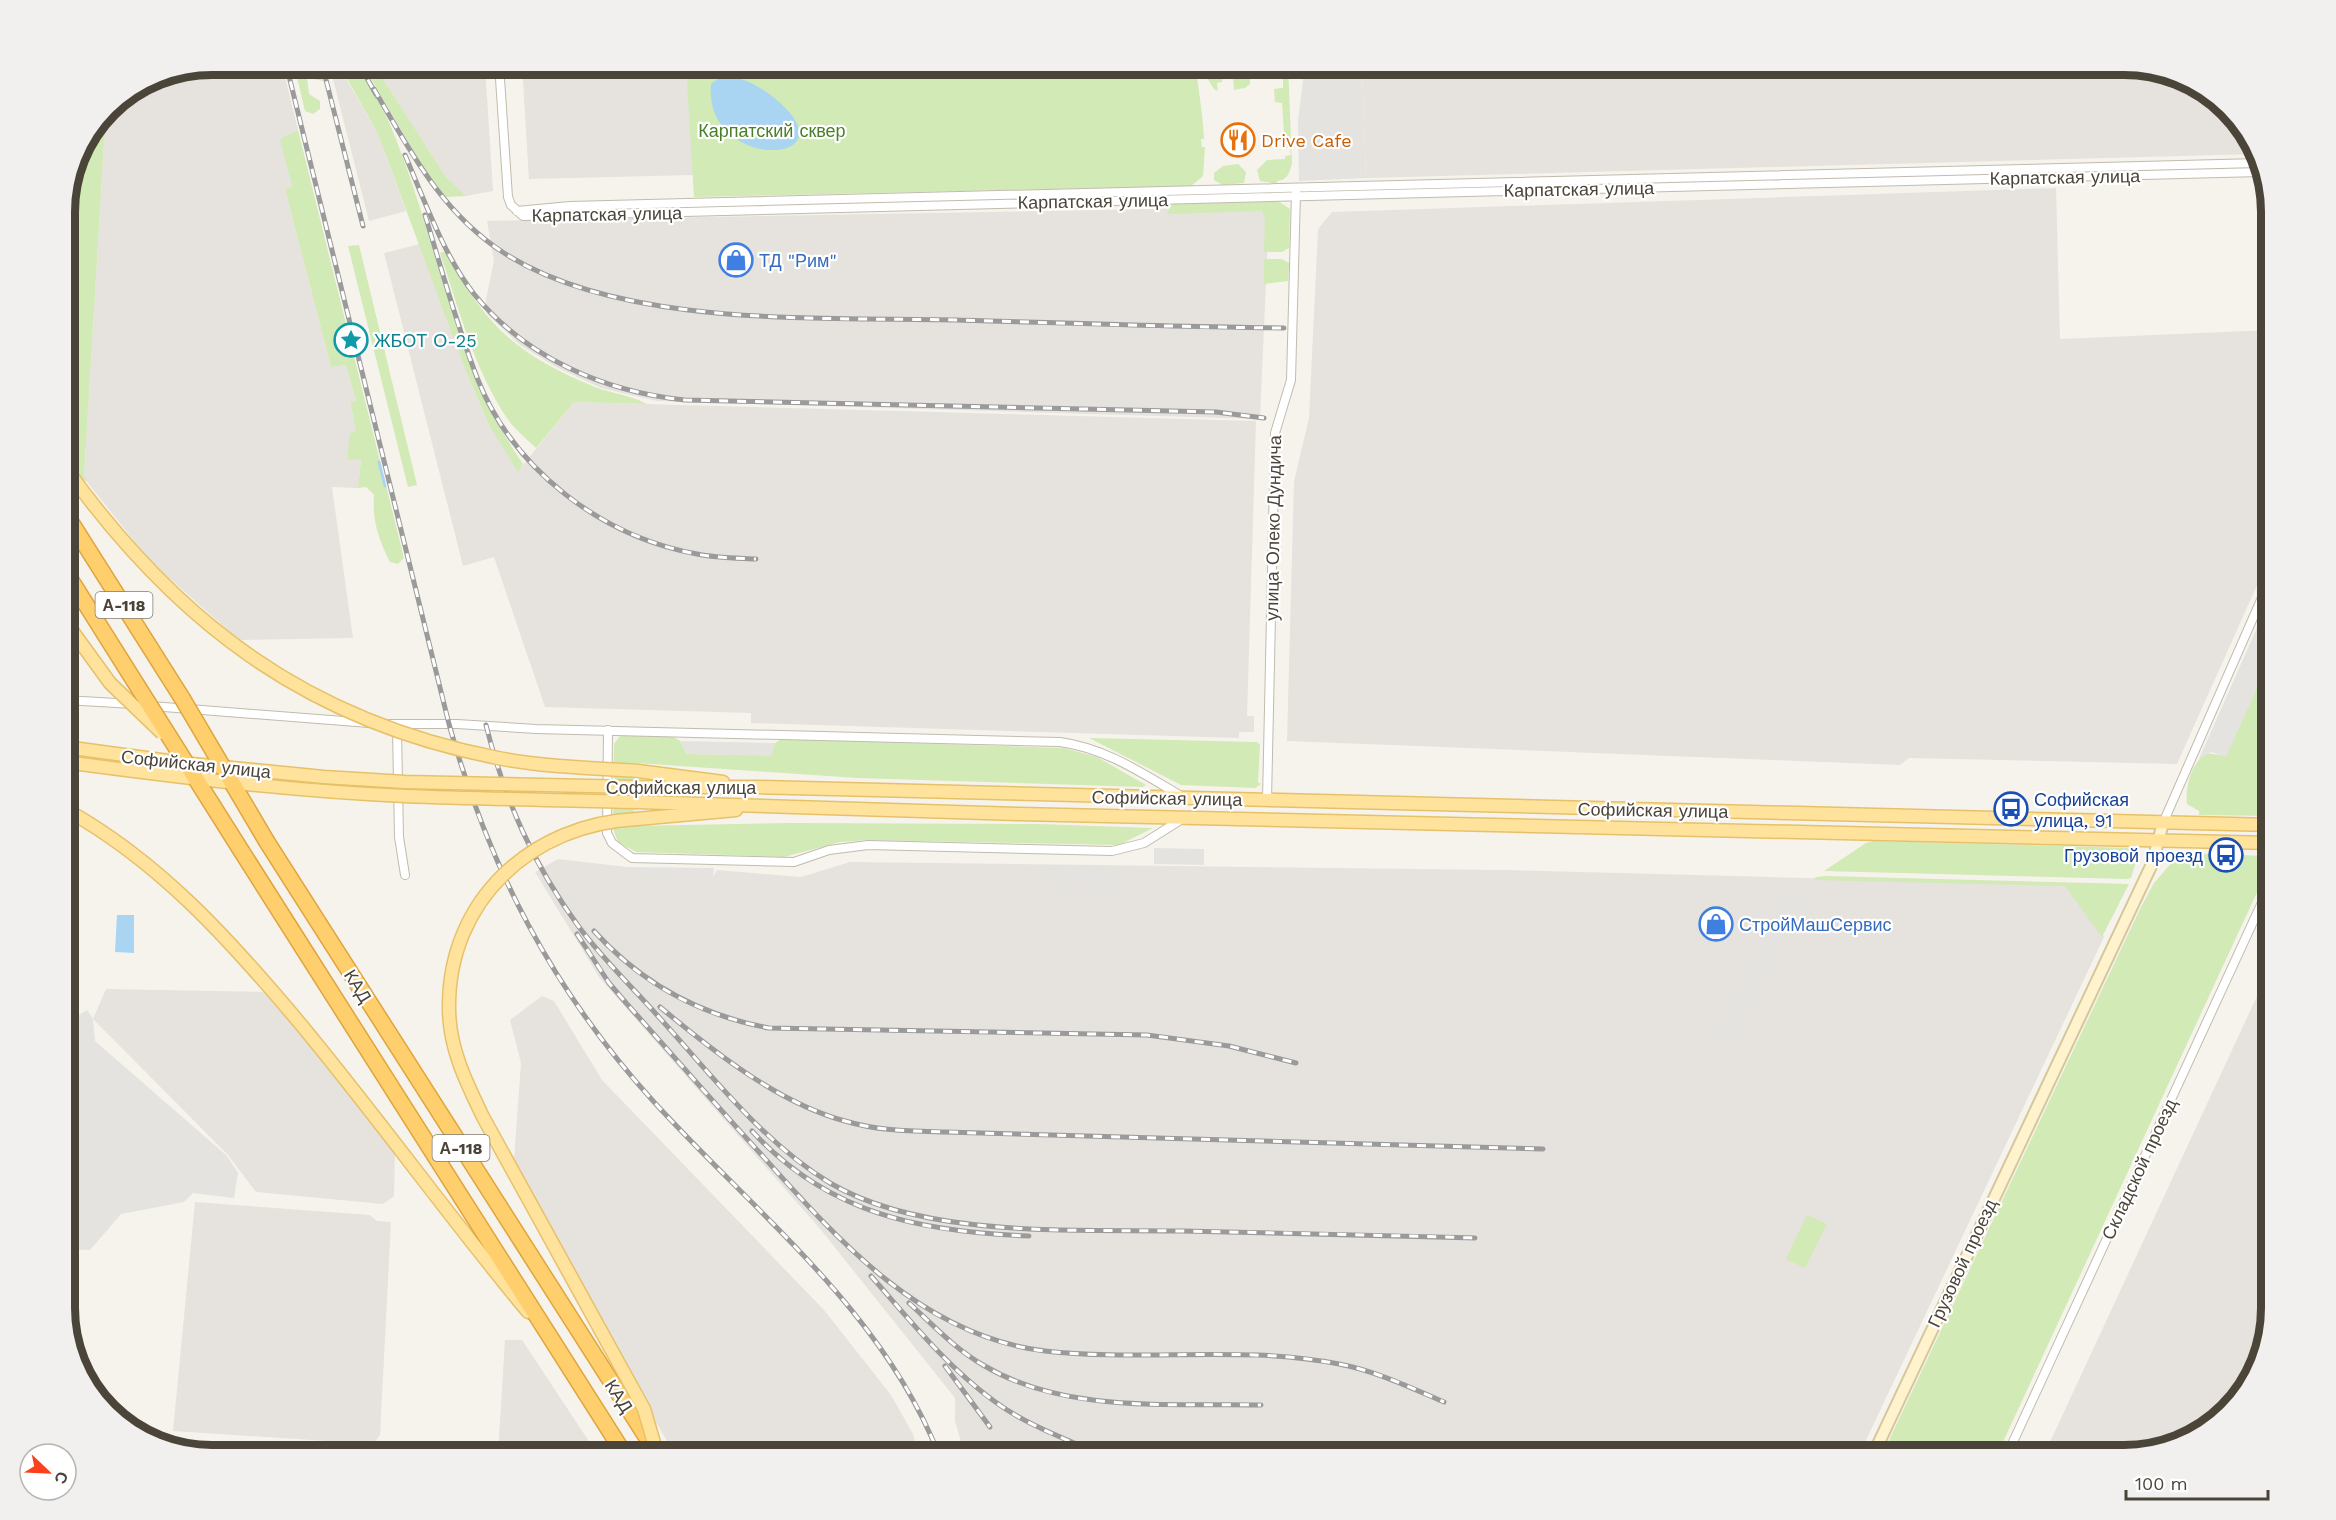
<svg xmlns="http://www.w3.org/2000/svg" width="2336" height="1520" font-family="'Work Sans',sans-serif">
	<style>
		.industrial { fill: #e6e2dd }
		.green { fill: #d2eab5 }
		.parking { fill: #e5e3e0 }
		.water { fill: #a9d4f2 }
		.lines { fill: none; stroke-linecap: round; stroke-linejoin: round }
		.stream { stroke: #a9d4f2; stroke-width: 3 }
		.street-casing { stroke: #c2bbae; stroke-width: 10 }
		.secondary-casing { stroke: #d6c79b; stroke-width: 14 }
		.primary-casing { stroke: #e6c16a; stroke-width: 15 }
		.highway-casing { stroke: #e0a43c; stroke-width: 18 }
		.street { stroke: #fff; stroke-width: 8 }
		.secondary { stroke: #fff3cd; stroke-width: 10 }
		.primary { stroke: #ffe39c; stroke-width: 12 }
		.highway { stroke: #ffcf6e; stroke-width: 15 }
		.rail-casing { stroke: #9a9a9a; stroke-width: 5 }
		.rail { stroke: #fff; stroke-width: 3; stroke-dasharray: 9; stroke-linecap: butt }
		.primary-bridge-casing { stroke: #e6c16a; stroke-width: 15; stroke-linecap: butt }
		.highway-bridge-casing { stroke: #e0a43c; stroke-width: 18; stroke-linecap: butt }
		.primary-bridge { stroke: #ffe39c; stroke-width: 12 }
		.highway-bridge { stroke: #ffcf6e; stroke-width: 15 }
		.labels { text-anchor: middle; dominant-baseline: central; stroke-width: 4.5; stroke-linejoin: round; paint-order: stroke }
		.shield { fill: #fff; stroke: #817c74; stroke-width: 1.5 }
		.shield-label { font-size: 16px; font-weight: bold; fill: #4b4439 }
		.park-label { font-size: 18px; fill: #4a7f2a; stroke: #fff }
		.food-label { font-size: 18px; fill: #c56008; stroke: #fff; text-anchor: start }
		.street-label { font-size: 18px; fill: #4b4439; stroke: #fff }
		.shop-label { font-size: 18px; fill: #366cbe; stroke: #fff; text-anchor: start }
		.culture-label { font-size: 18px; fill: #0d838f; stroke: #fff; text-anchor: start }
		.transit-label { font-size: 18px; fill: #164399; stroke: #fff; text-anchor: start }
		.rim { fill: none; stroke: #4b4439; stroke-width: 8 }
	</style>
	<rect width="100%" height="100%" fill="#f6f3ec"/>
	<g class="industrial">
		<path d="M212 65H282L298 130 281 139 292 186 285 189 331 367 346 365 356 401 350 403 356 431 347 458 361 460 358 488 332 487 353 638 239 640 150 561 84 478 106 110 156 76Z"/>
		<path d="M374 65H485L493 191 466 196 446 177Z"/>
		<path d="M522 65H686L694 175 529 179Z"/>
		<path d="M1362 65H2124L2206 89 2252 139 2256 154 1366 178Z"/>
		<path d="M340 68 378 134 406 211 369 221 331 71Z"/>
		<path d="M2056 188 2060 339 2271 330V554L2177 764 1909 758 1900 765 1287 741 1294 481 1309 418 1318 229 1332 212Z"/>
		<path d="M1261 207 1269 214 1260 419 657 401 601 388 556 367 520 345 487 314 486 299 494 261 487 221Z"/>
		<path d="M420 244 465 369 489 425 518 471 574 402 1256 421 1247 716H1254V732H1239V738L751 723V713L545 707 494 557 463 566 384 253Z"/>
		<path d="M558 859 713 877 717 870 801 877 850 862 1504 870 2069 885 2104 937 1859 1455H965L955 1421V1398L821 1230 599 977 535 872Z"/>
		<path d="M2271 966V1308L2247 1390 2197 1436 2124 1455H2044Z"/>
		<path d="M106 989 271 992 395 1149 394 1196 383 1204 256 1192 228 1155 93 1019Z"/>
		<path d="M542 996 554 1001 602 1080 824 1310 891 1395 913 1434 918 1455H675L513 1173 521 1063 510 1020Z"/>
		<path d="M195 1202 370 1215 377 1221 391 1222 380 1435 373 1444 173 1431Z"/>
		<path d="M505 1340H522L598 1455H498Z"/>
	</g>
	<g class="green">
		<path d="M294 65H320L324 81 307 78 309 94 320 101V109L313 114 305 111Z"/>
		<path d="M329 65H356C367 82 380 101 388 120 437 233 452 362 523 464L518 472 489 425 465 369 378 134 341 68 331 71Z"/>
		<path d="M363 65H374L446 177 466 196 445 197 434 186Z"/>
		<path d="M686 65H1196C1198 90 1203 113 1204 139H1201L1202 147H1205L1203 176 1191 186 694 197Z"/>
		<path d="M1206 65H1250V84L1245 88 1234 90 1233 76 1223 77 1222 82 1217 83 1218 91 1214 89 1207 78Z"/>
		<path d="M1260 65H1288L1292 164C1289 173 1288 180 1277 181V184L1260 181 1257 170 1267 160 1285 159V156L1291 155 1290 148H1285L1282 103 1275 102 1274 89 1283 88V79H1273L1272 72 1263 70Z"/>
		<path d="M106 110 84 477 87 481 68 480 65 473V412L83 144Z"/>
		<path d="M298 130 404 558 398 564 390 562C379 540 372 521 374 495L366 487 358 488 361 460 347 459 350 433 356 431 350 402 356 401 346 365 331 367 285 189 292 186 280 139Z"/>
		<path d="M1238 164 1246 172 1244 183 1223 185 1214 180V173L1223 166Z"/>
		<path d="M1278 201 1290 209 1289 248 1282 252H1264L1265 220 1262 211 1167 214 1172 203Z"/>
		<path d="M359 245 417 485 408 487 348 246Z"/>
		<path d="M446 251C484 325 517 355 595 387 611 393 633 396 647 404L574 402 536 448C527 439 514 429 507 418 474 369 459 309 440 253Z"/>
		<path d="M1264 259H1282L1289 263 1288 281 1264 284Z"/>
		<path d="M2271 656V816L2199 815V811L2187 804C2185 787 2191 763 2207 753L2226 756Z"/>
		<path d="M620 736H672L680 741 687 754 771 755 775 743 781 739 1064 748 1097 757 1146 785 1143 787 857 778 636 763 633 826 791 823 1039 824 1153 828 1119 845 867 840 840 842 784 857 636 852 618 842 613 829 614 744Z"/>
		<path d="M1089 738 1257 742 1260 745 1258 782 1261 784 1255 788 1181 785Z"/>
		<path d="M1873 841 2131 848V852L2138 855 2131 878 2127 879 1824 871 1866 843Z"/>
		<path d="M2180 853 2267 856 2271 862 1997 1455H1882L2141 907 2154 883Z"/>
		<path d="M1825 876 2129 884 2102 937 2065 886 1814 880 1816 877Z"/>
		<path d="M1807 1215 1827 1224 1805 1268 1786 1259Z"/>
	</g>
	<g class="parking">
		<path d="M1305 65H1328L1334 69H1362L1366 178 1299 181 1298 120Z"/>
		<path d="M2271 596V656L2226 757 2211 752 2199 759Z"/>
		<path d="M680 741 775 743 771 756 687 754Z"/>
		<path d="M1154 848 1204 849V865L1154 864Z"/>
		<path d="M626 867 714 868 713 877 626 876Z"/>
		<path d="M1043 867 1117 869V889L1043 888Z"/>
		<path d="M1788 888 1804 896 1736 1043 1712 1033 1740 977 1753 961Z"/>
		<path d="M87 1010 93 1019 95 1041 227 1156 238 1173 234 1198 193 1193 184 1202 121 1214 90 1250 65 1249V1024Z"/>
	</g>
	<g class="water">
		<path d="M722 76C744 77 762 87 779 102 852 166 703 172 711 84Z"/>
		<path d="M117 915H134V953L115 952Z"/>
	</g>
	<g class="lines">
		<path class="stream" d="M379 462 385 486"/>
		<defs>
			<g id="street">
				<path d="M499 64 508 197 511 205 523 216 2261 172"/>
				<path d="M517 211 570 206 2259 163"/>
				<path d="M65 700 133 704"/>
				<path d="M151 706 369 723"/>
				<path d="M390 724H457L536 729 1060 742C1105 748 1142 773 1181 796"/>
				<path d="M397 729 399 837 405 875"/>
				<path d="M608 730 607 833 612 843 632 858 794 862 829 850 868 845 1112 851 1144 843 1182 819"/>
				<path d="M1267 800 1275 433 1291 380 1296 193"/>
				<path d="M2163 823 2271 577"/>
				<path d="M2007 1455 2271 883"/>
			</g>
			<path id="secondary" d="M1873 1455 2152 864 2163 823"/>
			<g id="primary">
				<path d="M65 747 191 764"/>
				<path d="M638 771 723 782"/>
				<path d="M637 787H757L2271 825"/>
				<path d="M637 802 1019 814 2271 843"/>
				<path d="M65 809C159 861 229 939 298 1021 377 1116 449 1217 528 1312"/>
				<path d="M637 819 736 810"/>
			</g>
			<g id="highway">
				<path d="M65 513 182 698"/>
				<path d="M267 842 656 1452"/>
				<path d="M242 852 625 1455"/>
			</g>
		</defs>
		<use href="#street" class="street-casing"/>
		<use href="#secondary" class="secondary-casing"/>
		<use href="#primary" class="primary-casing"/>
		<use href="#highway" class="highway-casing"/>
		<use href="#street" class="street"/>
		<use href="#secondary" class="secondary"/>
		<use href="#primary" class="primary"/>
		<use href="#highway" class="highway"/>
		<defs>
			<g id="rail">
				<path d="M286 64 449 724C489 868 553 991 654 1102 756 1214 882 1310 939 1455"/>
				<path d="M322 64 363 226"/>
				<path d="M359 64 377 96"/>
				<path d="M374 89C410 151 442 213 504 253 621 328 820 317 956 320 1065 323 1175 327 1284 328"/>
				<path d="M405 155C424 199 444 256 474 294 526 358 605 392 685 400L1216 412 1264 418"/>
				<path d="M425 215C442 270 457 327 478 380 514 470 602 537 697 554 716 558 736 558 756 559"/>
				<path d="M65 328 77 154"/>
				<path d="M486 725C505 801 533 864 579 927 602 958 631 986 657 1015 711 1074 761 1141 830 1183 925 1239 1076 1229 1183 1231 1281 1233 1378 1235 1475 1238"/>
				<path d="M594 931C642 984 699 1015 769 1028L1147 1035 1229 1046 1296 1063"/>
				<path d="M577 934 609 983 627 1004C671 1053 714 1103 759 1152 837 1239 921 1336 1045 1351 1142 1362 1243 1345 1339 1364 1376 1371 1409 1387 1444 1402"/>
				<path d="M660 1007C713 1051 778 1103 845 1121 878 1131 911 1131 945 1132L1543 1149"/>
				<path d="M752 1131C828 1214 921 1232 1029 1236"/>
				<path d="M871 1276C909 1319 947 1367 994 1401 1026 1425 1066 1439 1102 1455"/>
				<path d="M909 1303C932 1324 955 1349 983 1365 1065 1414 1169 1403 1261 1405"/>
				<path d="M945 1366 990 1427"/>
			</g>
		</defs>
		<use href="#rail" class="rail-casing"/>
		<use href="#rail" class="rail"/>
		<defs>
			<g id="primary-bridge">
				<path d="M65 467C177 623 307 721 498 758 543 767 592 768 638 771"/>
				<path d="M65 621 110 683 162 733"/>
				<path d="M65 762C177 777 291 791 405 796 482 799 559 800 637 802"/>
				<path d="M192 764 324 777 405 782 637 787"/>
				<path d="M637 819C532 824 448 900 449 1008 449 1048 466 1082 483 1117L644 1409 657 1453"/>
			</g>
			<g id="highway-bridge">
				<path d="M65 571 242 852"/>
				<path d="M182 698 267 842"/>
			</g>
		</defs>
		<use href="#primary-bridge" class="primary-bridge-casing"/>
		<use href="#highway-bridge" class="highway-bridge-casing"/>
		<use href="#primary-bridge" class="primary-bridge"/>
		<use href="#highway-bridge" class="highway-bridge"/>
	</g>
	<defs>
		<symbol id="restaurant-ring" viewBox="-11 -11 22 22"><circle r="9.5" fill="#fff" stroke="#e8710a" stroke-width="1.5"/><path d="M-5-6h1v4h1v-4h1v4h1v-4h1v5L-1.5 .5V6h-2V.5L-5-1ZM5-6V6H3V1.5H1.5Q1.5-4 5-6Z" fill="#e8710a"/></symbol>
		<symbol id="shop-ring" viewBox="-11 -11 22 22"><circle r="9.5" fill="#fff" stroke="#3f7fe0" stroke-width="1.5"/><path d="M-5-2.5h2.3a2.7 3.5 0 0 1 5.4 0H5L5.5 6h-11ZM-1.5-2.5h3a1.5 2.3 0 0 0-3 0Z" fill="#3f7fe0"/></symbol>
		<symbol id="sight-ring" viewBox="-11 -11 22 22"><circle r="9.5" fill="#fff" stroke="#0f9aa8" stroke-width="1.5"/><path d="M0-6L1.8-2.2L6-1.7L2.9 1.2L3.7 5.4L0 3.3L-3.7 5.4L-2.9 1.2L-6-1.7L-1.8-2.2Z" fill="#0f9aa8"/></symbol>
		<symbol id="bus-ring" viewBox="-11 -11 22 22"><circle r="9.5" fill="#fff" stroke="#1a4fb4" stroke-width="1.5"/><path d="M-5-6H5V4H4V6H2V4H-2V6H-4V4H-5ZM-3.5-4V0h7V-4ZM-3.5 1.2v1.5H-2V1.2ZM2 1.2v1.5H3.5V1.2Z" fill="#1a4fb4"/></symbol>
	</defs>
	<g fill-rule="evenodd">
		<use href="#restaurant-ring" x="1219" y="121" width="38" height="38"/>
		<use href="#shop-ring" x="717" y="241" width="38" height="38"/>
		<use href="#sight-ring" x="332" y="321" width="38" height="38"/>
		<use href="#bus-ring" x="1992" y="790" width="38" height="38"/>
		<use href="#bus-ring" x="2207" y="836" width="38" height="38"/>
		<use href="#shop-ring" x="1697" y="905" width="38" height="38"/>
	</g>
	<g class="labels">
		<g class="shield">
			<rect x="95.5" y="592" width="57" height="26" rx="4.5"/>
			<rect x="432.5" y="1135" width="57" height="26" rx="4.5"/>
		</g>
		<g class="shield-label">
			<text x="124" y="605">А-118</text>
			<text x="461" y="1148">А-118</text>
		</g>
		<g class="park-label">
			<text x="772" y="130">Карпатский сквер</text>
		</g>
		<g class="food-label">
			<text x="1261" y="140">Drive Cafe</text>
		</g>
		<g class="street-label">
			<text transform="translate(2065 177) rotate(-1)">Карпатская улица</text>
			<text transform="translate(1579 189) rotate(-1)">Карпатская улица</text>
			<text transform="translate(1093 201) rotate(-1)">Карпатская улица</text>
			<text transform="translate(607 214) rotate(-1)">Карпатская улица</text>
			<text transform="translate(1273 528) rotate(-89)">улица Олеко Дундича</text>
			<text transform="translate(196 764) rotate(6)">Софийская улица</text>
			<text x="681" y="787">Софийская улица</text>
			<text transform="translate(1167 798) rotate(1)">Софийская улица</text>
			<text transform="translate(1653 810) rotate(1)">Софийская улица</text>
			<text transform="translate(358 986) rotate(58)">КАД</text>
			<text transform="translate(2139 1169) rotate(-65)">Складской проезд</text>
			<text transform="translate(1962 1263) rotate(-65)">Грузовой проезд</text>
			<text transform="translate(619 1396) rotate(57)">КАД</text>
		</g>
		<g class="shop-label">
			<text x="759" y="260">ТД "Рим"</text>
			<text x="1739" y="924">СтройМашСервис</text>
		</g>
		<g class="culture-label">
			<text x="374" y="340">ЖБОТ О-25</text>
		</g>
		<g class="transit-label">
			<text x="2034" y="799">Софийская<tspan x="2034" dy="21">улица, 91</tspan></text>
			<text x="2203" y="855" text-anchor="end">Грузовой проезд</text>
		</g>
	</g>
	<path d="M0 0H2336V1520H0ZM212 75H2124A137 137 0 0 1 2261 212V1308A137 137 0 0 1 2124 1445H212A137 137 0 0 1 75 1308V212A137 137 0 0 1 212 75Z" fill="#f1f0ef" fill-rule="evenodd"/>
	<path class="rim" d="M212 75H2124A137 137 0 0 1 2261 212V1308A137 137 0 0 1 2124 1445H212A137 137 0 0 1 75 1308V212A137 137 0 0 1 212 75Z"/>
	<g transform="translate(48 1472) rotate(113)"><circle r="28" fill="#ffffff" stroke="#b7b4b0" stroke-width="1.5"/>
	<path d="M0-4.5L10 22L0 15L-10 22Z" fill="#fc3f1d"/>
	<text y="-9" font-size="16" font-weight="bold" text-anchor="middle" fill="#4b4439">С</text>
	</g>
	<path d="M2126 1490v9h142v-9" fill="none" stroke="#4b4439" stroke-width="3"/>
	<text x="2135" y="1490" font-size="18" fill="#4b4439" stroke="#ffffff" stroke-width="4.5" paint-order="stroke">100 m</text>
</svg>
